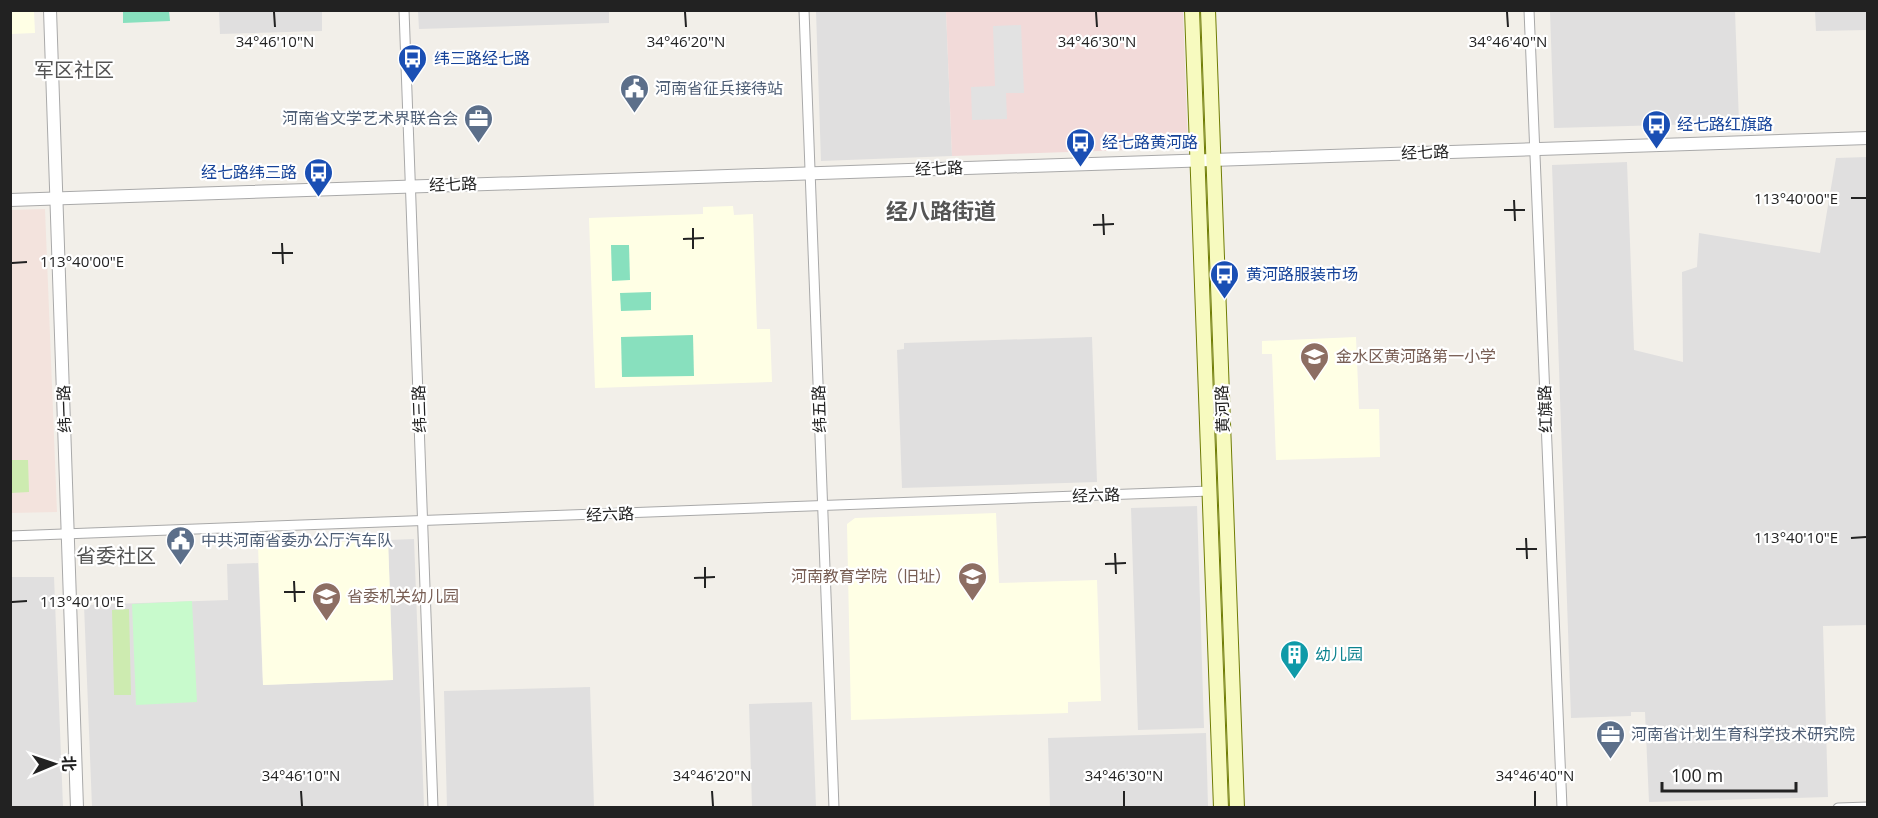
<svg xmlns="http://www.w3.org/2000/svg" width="1878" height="818" font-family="'Open Sans','Noto Sans SC',sans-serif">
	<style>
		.residential { fill: #e0dfdf }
		.commercial { fill: #f2dad9 }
		.education { fill: #ffffe5 }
		.military { fill: #f3e3dd }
		.grass { fill: #cdebb0 }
		.park { fill: #c8facc }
		.pitch { fill: #88e0be }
		.parking { fill: #e2e2e2 }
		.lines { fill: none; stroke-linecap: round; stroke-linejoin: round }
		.minor-casing { stroke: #a9a9a9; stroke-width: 11 }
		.tertiary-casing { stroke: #a9a9a9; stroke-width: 14 }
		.secondary-casing { stroke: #707d05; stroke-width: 16 }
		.minor { stroke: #fff; stroke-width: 9 }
		.tertiary { stroke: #fff; stroke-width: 12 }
		.secondary { stroke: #f7fabf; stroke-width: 14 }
		.ticks { fill: none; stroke: #222; stroke-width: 2 }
		.labels { text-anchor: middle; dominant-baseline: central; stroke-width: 4.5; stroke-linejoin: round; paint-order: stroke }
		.transit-label { font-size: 16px; fill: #164399; stroke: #fff; text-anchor: start }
		.service-label { font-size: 16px; fill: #4e5e75; stroke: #fff; text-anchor: start }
		.street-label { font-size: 16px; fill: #222; stroke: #fff }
		.education-label { font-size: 16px; fill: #785e54; stroke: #fff; text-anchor: start }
		.culture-label { font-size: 16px; fill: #0d838f; stroke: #fff; text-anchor: start }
		.quarter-label { font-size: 20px; fill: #555; stroke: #fff }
		.district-label { font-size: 22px; font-weight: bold; fill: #555; stroke: #fff }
		.ticks-label { font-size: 15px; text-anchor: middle; fill: #222; stroke: #fff; stroke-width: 4.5; stroke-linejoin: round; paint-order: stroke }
	</style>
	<rect width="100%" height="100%" fill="#f2efe9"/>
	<g class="residential">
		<path d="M219 11H322V31L220 34Z"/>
		<path d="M418 11H609V23L419 29Z"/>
		<path d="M816 11H946L952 156 821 161Z"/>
		<path d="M1550 11H1735L1739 123 1554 128Z"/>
		<path d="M1815 11H1867V30L1816 31Z"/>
		<path d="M1867 157V625L1823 626 1828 797 1649 802 1645 712H1631V716L1571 718 1552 165 1627 162 1634 350 1683 362 1682 272 1697 267 1699 233 1820 253 1836 158Z"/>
		<path d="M1092 337 1097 482 902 488 897 350 904 349V343Z"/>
		<path d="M1197 506 1204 728 1138 730 1131 508Z"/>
		<path d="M414 539 424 807H92L84 605 228 600 227 564 258 563 263 685 393 680 388 540Z"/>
		<path d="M10 577H54L63 807H11Z"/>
		<path d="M590 687 594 807H447L444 691Z"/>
		<path d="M812 702 816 807H752L749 704Z"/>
		<path d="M1206 733 1208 807H1050L1048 738Z"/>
	</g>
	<path class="commercial" d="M946 11H1183L1188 148 952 156Z"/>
	<g class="education">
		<path d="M10 11H34L35 33 11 34Z"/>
		<path d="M733 206 734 215 753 214 757 329H770L772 382 595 388 589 218 703 214V207Z"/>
		<path d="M1356 337 1359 409H1379L1380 457 1276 460 1272 354H1262V341Z"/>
		<path d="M996 513 999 583 1097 580 1101 701 1068 702V713L851 720 847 524 855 518Z"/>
		<path d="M388 540 393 680 263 685 258 545Z"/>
	</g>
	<path class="military" d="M45 209 57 512 11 513 10 210Z"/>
	<g class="grass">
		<path d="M11 460H28L29 492 11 493Z"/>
		<path d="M129 609 131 695H114L112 610Z"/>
	</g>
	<path class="park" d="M192 601 197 702 136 705 132 604Z"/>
	<g class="pitch">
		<path d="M123 11H169L170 21 123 23Z"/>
		<path d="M611 245H629L630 280 612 281Z"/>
		<path d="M651 292V310L621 311 620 293Z"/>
		<path d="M693 335 694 376 622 377 621 337Z"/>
	</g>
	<path class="parking" d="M1021 25 1024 93H1006L1007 119 972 120 971 87 995 86 993 26Z"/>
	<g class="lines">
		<defs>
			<g id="minor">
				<path d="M404 10 433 808"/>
				<path d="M804 10 834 808"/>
				<path d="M1529 10 1562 808"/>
				<path d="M10 536 1210 491"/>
				<path d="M1838 808 1868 807"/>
			</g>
			<g id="tertiary">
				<path d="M50 10 77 808"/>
				<path d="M10 200 1868 138"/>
			</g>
			<g id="secondary">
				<path d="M1192 10 1221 808"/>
				<path d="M1208 10 1237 808"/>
			</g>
		</defs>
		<use href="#minor" class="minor-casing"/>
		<use href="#tertiary" class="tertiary-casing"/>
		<use href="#secondary" class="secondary-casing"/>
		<use href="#minor" class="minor"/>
		<use href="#tertiary" class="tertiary"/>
		<use href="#secondary" class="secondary"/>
	</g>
	<path class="ticks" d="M274 12 275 27M685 12 686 27M1096 12 1097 27M1507 12 1508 27M1851 198H1866M1514 200 1515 221M1504 210H1525M1103 214 1104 235M1093 225 1114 224M693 228V249M683 239 704 238M282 243 283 264M272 253H293M12 263 27 262M1526 538 1527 559M1851 538 1866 537M1516 549H1537M1115 553 1116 574M1105 564 1126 563M705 567V588M694 578 715 577M294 581 295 602M284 592H305M12 602 27 601M301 791 302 806M712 791 713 806M1124 791V806M1535 791V806"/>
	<defs>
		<symbol id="bus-pin" viewBox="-11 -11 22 30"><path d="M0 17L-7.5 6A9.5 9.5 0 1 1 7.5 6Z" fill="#1a4fb4" stroke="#fff"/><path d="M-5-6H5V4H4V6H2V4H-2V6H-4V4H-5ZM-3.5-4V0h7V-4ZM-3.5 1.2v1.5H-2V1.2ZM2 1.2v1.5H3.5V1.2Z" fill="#fff"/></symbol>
		<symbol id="civic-pin" viewBox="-11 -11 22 30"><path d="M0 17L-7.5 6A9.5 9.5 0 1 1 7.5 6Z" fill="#5c6f8a" stroke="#fff"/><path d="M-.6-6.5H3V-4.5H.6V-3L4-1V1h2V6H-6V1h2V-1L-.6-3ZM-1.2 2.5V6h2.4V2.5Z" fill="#fff"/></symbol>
		<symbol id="office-pin" viewBox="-11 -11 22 30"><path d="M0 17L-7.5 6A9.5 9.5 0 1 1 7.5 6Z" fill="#5c6f8a" stroke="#fff"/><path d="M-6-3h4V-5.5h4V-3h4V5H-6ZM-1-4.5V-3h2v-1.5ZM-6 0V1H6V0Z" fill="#fff"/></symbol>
		<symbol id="school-pin" viewBox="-11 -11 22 30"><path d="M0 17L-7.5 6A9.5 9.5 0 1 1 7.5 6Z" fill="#8d6e63" stroke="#fff"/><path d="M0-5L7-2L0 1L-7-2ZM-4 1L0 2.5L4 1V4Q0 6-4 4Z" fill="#fff"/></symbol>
		<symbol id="university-pin" viewBox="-11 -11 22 30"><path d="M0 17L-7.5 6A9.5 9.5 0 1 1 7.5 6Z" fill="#8d6e63" stroke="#fff"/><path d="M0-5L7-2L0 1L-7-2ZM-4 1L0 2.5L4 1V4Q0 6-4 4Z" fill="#fff"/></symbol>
		<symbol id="building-pin" viewBox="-11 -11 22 30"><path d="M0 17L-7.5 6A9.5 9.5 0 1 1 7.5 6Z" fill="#0f9aa8" stroke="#fff"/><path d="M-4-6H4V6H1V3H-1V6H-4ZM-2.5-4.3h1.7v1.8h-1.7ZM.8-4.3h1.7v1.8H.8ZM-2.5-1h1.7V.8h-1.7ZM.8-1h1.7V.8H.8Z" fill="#fff"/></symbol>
	</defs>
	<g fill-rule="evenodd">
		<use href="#bus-pin" x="396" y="42" width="33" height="45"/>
		<use href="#civic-pin" x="618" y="72" width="33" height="45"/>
		<use href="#office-pin" x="462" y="102" width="33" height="45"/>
		<use href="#bus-pin" x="1640" y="108" width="33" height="45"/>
		<use href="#bus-pin" x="1064" y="126" width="33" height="45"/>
		<use href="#bus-pin" x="302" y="156" width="33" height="45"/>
		<use href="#bus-pin" x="1208" y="258" width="33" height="45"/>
		<use href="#school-pin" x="1298" y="340" width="33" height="45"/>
		<use href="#civic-pin" x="164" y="524" width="33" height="45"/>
		<use href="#university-pin" x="956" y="560" width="33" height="45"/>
		<use href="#school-pin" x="310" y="580" width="33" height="45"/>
		<use href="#building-pin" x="1278" y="638" width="33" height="45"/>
		<use href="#office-pin" x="1594" y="718" width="33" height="45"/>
	</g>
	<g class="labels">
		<g class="transit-label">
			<text x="434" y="58">纬三路经七路</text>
			<text x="1677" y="124">经七路红旗路</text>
			<text x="1102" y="142">经七路黄河路</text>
			<text x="297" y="172" text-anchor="end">经七路纬三路</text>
			<text x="1246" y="274">黄河路服装市场</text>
		</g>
		<g class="service-label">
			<text x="655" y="88">河南省征兵接待站</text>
			<text x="458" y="118" text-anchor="end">河南省文学艺术界联合会</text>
			<text x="201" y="540">中共河南省委办公厅汽车队</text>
			<text x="1631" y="734">河南省计划生育科学技术研究院</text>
		</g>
		<g class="street-label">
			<text transform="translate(1425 152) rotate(-2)">经七路</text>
			<text transform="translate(939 168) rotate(-2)">经七路</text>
			<text transform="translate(453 184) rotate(-2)">经七路</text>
			<text transform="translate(64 409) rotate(-92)">纬一路</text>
			<text transform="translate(419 409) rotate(-92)">纬三路</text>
			<text transform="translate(819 409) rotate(-92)">纬五路</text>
			<text transform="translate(1222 409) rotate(-92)">黄河路</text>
			<text transform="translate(1545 409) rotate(-92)">红旗路</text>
			<text transform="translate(1096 495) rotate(-2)">经六路</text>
			<text transform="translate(610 514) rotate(-2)">经六路</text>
		</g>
		<g class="education-label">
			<text x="1336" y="356">金水区黄河路第一小学</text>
			<text x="951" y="576" text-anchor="end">河南教育学院（旧址）</text>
			<text x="347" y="596">省委机关幼儿园</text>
		</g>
		<g class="culture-label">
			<text x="1315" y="654">幼儿园</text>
		</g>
		<g class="quarter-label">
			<text x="74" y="69">军区社区</text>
			<text x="116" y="555">省委社区</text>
		</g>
		<g class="district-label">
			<text x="941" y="210">经八路街道</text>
		</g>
	</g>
	<g class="ticks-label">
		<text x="275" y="47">34°46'10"N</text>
		<text x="686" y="47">34°46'20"N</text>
		<text x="1097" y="47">34°46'30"N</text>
		<text x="1508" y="47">34°46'40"N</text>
		<text x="1796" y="204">113°40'00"E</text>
		<text x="82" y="267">113°40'00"E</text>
		<text x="1796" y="543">113°40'10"E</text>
		<text x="82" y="607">113°40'10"E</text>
		<text x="301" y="781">34°46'10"N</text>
		<text x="712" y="781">34°46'20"N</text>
		<text x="1124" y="781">34°46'30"N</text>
		<text x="1535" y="781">34°46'40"N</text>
	</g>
	<rect width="1878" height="818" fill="none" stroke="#222222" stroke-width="24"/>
	<g transform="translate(54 764) rotate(88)" stroke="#ffffff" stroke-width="4.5" paint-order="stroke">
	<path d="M0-4.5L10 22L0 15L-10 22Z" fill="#222222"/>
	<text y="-9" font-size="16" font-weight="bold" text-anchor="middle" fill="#222222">北</text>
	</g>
	<path d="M1662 782v9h134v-9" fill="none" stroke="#222222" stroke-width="3"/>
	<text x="1671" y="782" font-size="18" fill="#222222" stroke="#ffffff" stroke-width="4.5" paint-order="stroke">100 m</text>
</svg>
